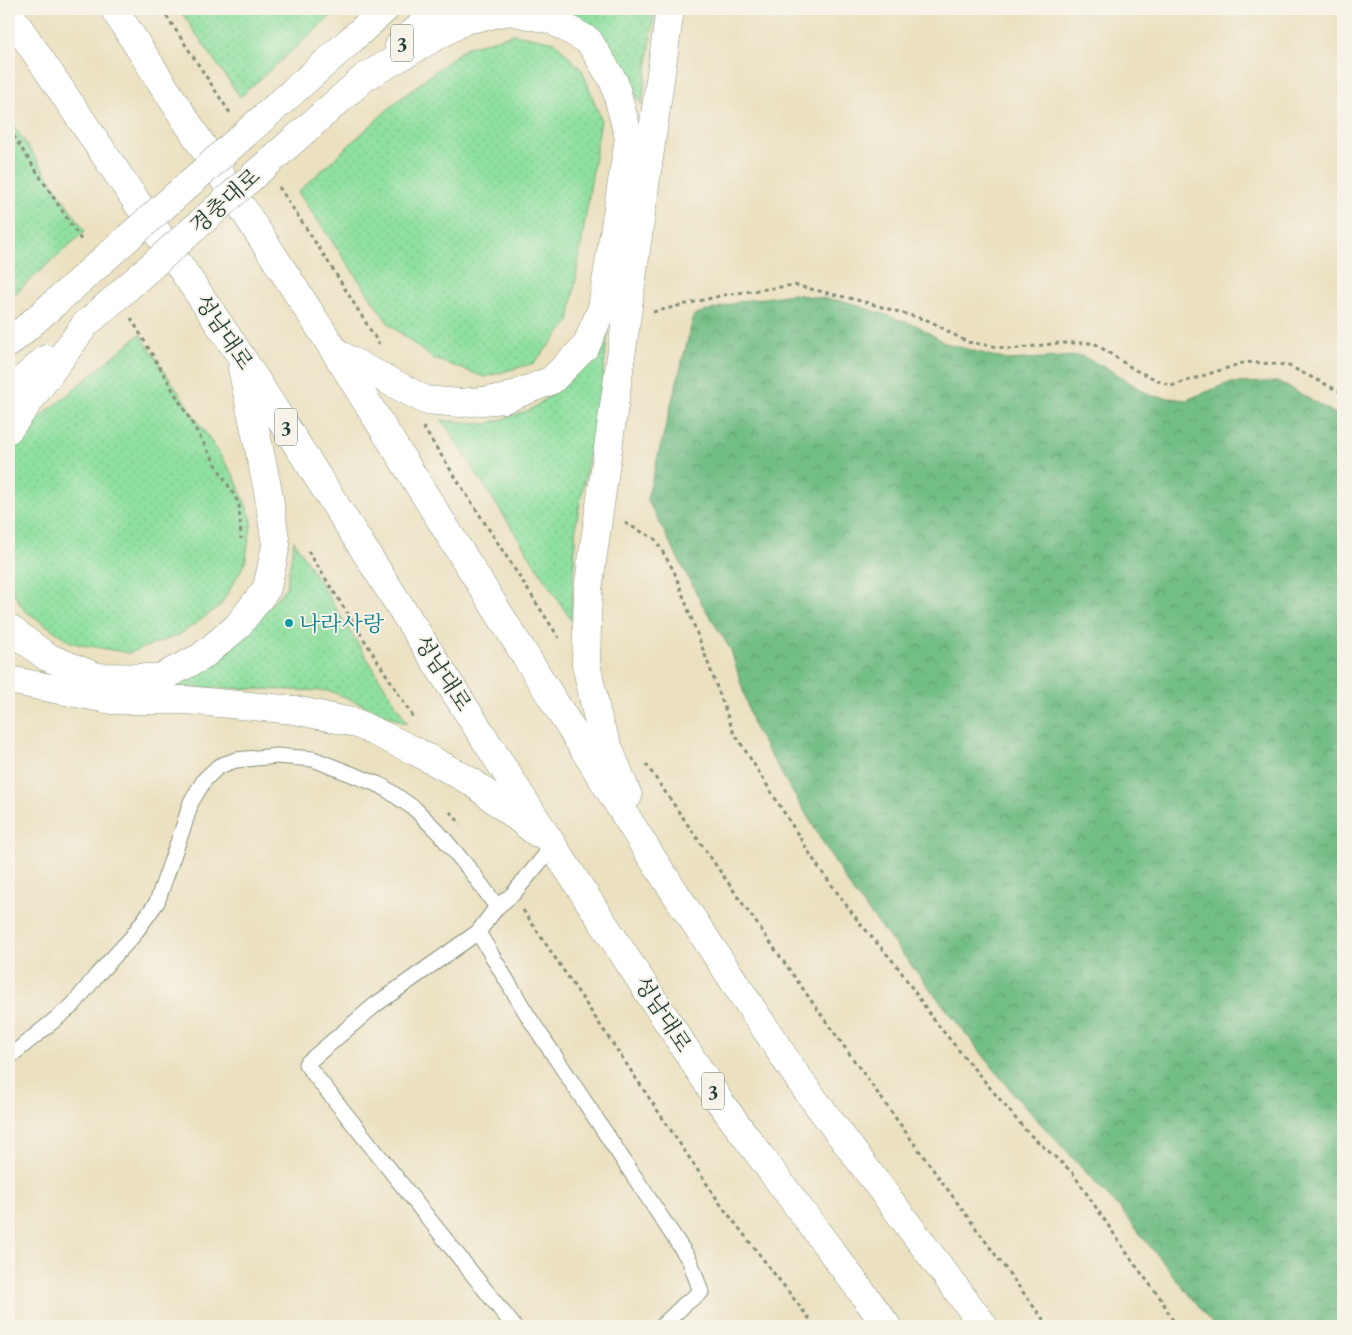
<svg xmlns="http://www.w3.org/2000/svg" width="1352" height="1335" font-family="'EB Garamond','Noto Serif KR',serif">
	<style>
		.green { fill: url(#green-dots); stroke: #578e6a }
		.forest { fill: url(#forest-crowns); stroke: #497e5d }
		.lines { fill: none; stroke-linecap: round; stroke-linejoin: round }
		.service-casing { stroke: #858f7a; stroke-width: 17 }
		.primary-casing { stroke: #858f7a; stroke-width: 29 }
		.path { stroke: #858f7a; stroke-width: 3; stroke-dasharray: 4 4; stroke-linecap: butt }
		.service { stroke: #fff; stroke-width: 15 }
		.primary { stroke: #fff; stroke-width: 28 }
		.primary-bridge-casing { stroke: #858f7a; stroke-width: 29; stroke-linecap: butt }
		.primary-bridge { stroke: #fff; stroke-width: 28 }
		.culture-dot { fill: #0f9aa8; stroke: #f7f3e8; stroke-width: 2 }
		.labels { text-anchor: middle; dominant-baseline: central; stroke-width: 4; stroke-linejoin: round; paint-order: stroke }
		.shield { fill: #f7f3e8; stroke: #60746a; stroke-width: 1 }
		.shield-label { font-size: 21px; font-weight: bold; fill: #1f3d34 }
		.street-label { font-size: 22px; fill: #1f3d34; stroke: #f7f3e8 }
		.culture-label { font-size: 22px; fill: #0d838f; stroke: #f7f3e8; text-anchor: start }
	</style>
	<defs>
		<pattern id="green-dots" width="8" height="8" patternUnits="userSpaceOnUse" patternTransform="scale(1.25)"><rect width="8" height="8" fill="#8fe0a0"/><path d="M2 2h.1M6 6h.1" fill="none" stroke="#7bc18a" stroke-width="1.8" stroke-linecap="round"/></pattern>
		<pattern id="forest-crowns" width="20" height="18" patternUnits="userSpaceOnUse" patternTransform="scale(1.25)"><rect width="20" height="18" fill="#73be86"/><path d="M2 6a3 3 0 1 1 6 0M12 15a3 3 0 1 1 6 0" fill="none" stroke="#5e9c6e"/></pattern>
	</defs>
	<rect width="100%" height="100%" fill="#f7f3e8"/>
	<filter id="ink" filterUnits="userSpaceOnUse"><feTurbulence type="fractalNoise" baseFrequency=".02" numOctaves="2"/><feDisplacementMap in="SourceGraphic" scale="10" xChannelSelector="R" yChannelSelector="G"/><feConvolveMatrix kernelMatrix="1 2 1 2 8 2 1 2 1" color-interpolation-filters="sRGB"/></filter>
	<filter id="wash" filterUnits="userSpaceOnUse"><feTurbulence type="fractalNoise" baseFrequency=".0096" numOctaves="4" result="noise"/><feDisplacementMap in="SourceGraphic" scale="20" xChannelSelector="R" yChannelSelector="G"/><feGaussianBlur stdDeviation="1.12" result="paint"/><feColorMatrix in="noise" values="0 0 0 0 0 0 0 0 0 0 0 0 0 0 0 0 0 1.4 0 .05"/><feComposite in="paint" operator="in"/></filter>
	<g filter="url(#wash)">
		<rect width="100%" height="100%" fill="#ebe1c1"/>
		<g class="green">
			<path d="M179 9H339L240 97Z"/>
			<path d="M559 9H655L642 105 605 44 574 13Z"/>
			<path d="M515 34 555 42 582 70 601 119 569 322 534 363 485 377 432 358 389 324 298 192 395 103 465 48Z"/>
			<path d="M9 119 85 231 9 299Z"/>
			<path d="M608 330 601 394 576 524 571 620 442 420 487 424 530 410 567 384Z"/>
			<path d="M140 334 234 476 252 520 245 563 220 606 179 635 129 653 72 643 24 610 9 586V452L17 437Z"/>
			<path d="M294 541 408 724 330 691 176 687 211 663 251 627 286 588Z"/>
		</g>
		<path class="forest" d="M793 294 847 302 918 326 945 343 1007 360 1081 356 1110 370 1151 396 1186 400 1229 383 1279 382 1343 418V1326H1214L1120 1209 1017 1098 853 892 754 728 731 650 702 604 647 499 694 315 742 301Z"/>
	</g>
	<g filter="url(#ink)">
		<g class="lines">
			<defs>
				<g id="service">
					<path d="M478 932 528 1016 690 1261 701 1292 685 1304 662 1326"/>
					<path d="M9 1057 73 1005 97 975 132 937 157 902 184 825 191 802 205 779 219 766 236 760 277 756 313 759 382 786 415 809 439 833 471 871 497 907"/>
					<path d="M513 1325 306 1064 375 1005 478 932 497 907 513 894 553 846"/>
				</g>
				<g id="primary">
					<path d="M114 9 336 353 652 858 800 1081 984 1326"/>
					<path d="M9 13 238 352 553 846 720 1102 887 1326"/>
					<path d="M351 40 385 9"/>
					<path d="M399 46 439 9"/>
					<path d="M9 343 57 301"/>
					<path d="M338 354 425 400 460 403 504 399 552 380 586 346 602 308 629 138 614 82 589 41 552 20 510 11 465 20 365 77"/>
					<path d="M9 392 46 359"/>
					<path d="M9 429 85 325"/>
					<path d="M9 628 47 657 97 677 160 678 201 657 237 627 267 588 276 545 268 491 242 368"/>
					<path d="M9 680 112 700H185L295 710 356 723 417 752 472 782 537 833"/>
					<path d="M628 796 599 724 586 664 588 590 670 9"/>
				</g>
			</defs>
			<use href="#service" class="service-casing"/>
			<use href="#primary" class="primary-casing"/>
			<g class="path">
				<path d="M162 9 230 113"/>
				<path d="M9 129 83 243"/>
				<path d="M279 187 329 263 379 344"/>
				<path d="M653 312 724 295 794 285 861 301 930 321 967 342 1011 349 1059 343H1094L1135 370 1171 386 1246 362 1287 365 1343 393"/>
				<path d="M131 318 239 504 241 539"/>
				<path d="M423 427 559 638"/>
				<path d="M625 523 655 539 674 571 733 731 817 865 858 921 897 966 934 1020 965 1058 1028 1133 1072 1172 1133 1262 1161 1299 1176 1326"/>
				<path d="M308 551 415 720"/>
				<path d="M646 764C776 954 911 1141 1048 1326"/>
				<path d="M450 812 461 824"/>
				<path d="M523 910 721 1205 815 1326"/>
			</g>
			<use href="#service" class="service"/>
			<use href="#primary" class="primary"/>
			<defs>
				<g id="primary-bridge">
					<path d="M57 301 351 40"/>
					<path d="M85 325 365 77"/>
				</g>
			</defs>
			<use href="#primary-bridge" class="primary-bridge-casing"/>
			<use href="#primary-bridge" class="primary-bridge"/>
		</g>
	</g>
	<circle class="culture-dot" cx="289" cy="623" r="5"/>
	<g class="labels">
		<g class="shield">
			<rect x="391" y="24.5" width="22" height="37" rx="4"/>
			<rect x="275" y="408.5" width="22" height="37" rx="4"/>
			<rect x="702" y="1072.5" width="22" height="37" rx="4"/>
		</g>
		<g class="shield-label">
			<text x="402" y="43">3</text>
			<text x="286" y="427">3</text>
			<text x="713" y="1091">3</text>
		</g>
		<g class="street-label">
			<text transform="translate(225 201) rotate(-42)">경충대로</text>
			<text transform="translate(224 332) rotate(56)">성남대로</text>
			<text transform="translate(443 673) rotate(57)">성남대로</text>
			<text transform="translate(663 1014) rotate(57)">성남대로</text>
		</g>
		<g class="culture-label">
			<text x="299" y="623">나라사랑</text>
		</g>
	</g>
	<rect width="1352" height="1335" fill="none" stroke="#f7f3e8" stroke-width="30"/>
</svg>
